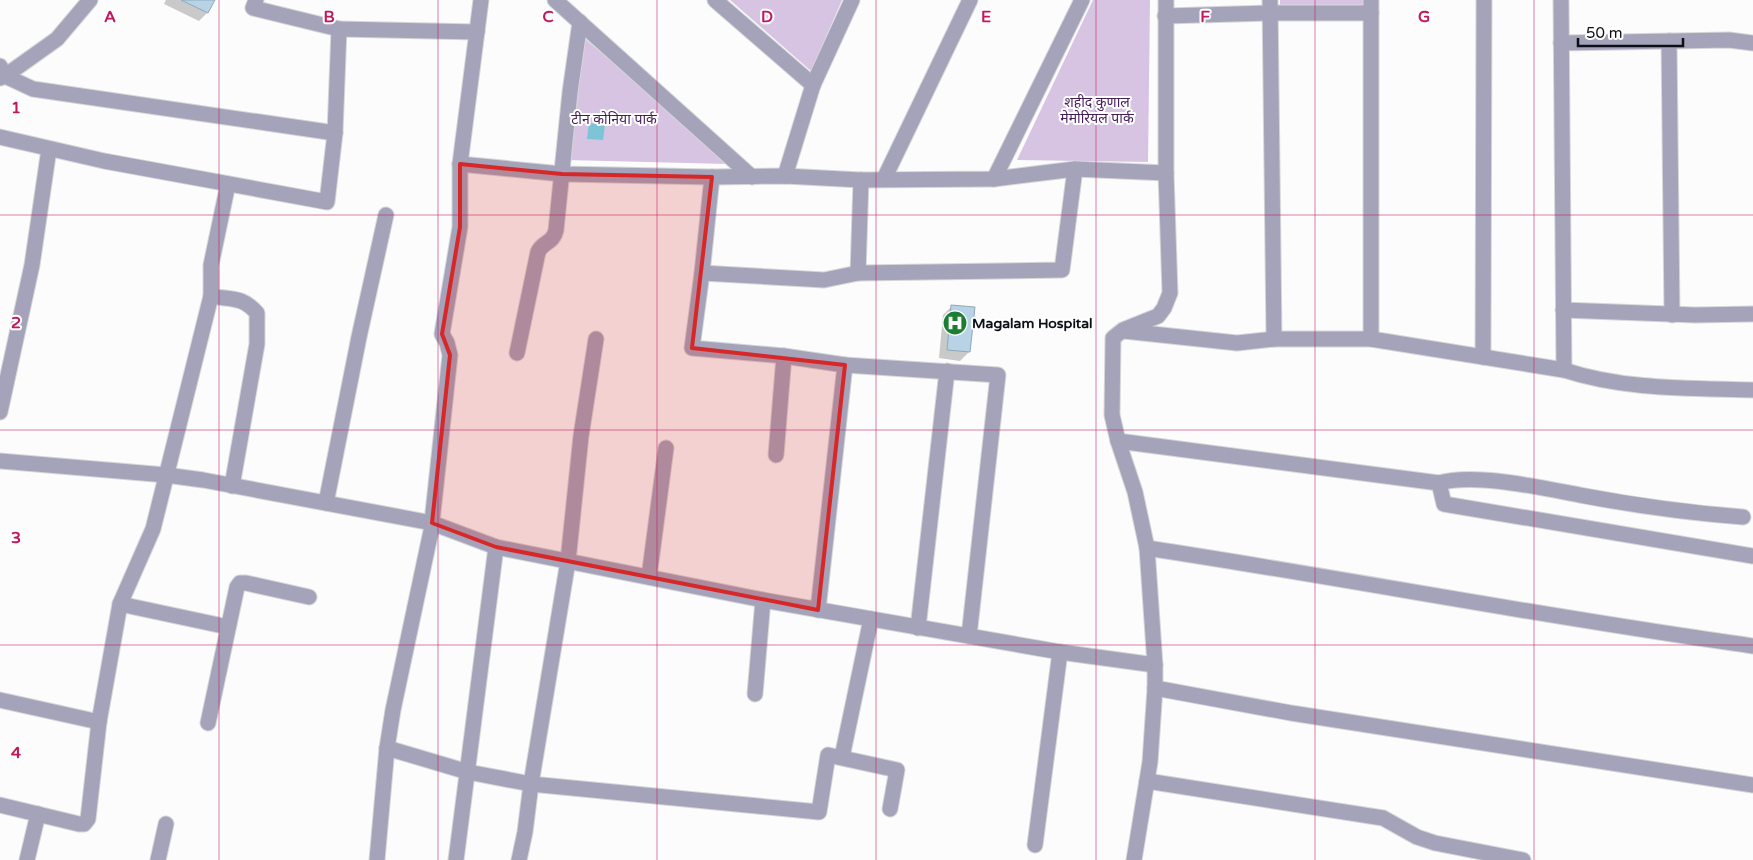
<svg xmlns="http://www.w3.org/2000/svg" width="1753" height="860" font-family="'Varela Round','Noto Sans Devanagari',sans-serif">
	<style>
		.green { fill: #d6c4e2 }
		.water { fill: #7ec4d7 }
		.shadow { fill: #0003 }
		.building { fill: #b8d2e6; stroke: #8fa9bc }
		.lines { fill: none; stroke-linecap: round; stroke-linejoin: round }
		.minor-casing { stroke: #d5d6d8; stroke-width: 17 }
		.minor { stroke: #a4a3ba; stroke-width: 15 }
		.marked { fill: #d62828; fill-opacity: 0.2; stroke: #d62828; stroke-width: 4; stroke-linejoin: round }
		.grid { fill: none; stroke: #c2185b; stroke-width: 1; stroke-opacity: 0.55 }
		.labels { text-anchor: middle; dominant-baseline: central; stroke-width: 4; stroke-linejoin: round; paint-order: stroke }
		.park-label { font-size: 14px; fill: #431d57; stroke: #fff }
		.poi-label { font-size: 14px; font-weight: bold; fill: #0b0f18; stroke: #fff; text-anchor: start }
		.grid-label { font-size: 16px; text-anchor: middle; font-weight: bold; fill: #c2185b; stroke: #fff; stroke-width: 4; stroke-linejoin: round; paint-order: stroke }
	</style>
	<rect width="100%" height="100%" fill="#fcfcfc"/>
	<g class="green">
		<path d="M730 0H842L811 71Z"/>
		<path d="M1093 0H1150L1148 162 1017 160Z"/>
		<path d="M1280 0H1364V6L1280 7Z"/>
		<path d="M584 38 729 160 728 164 566 160Z"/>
	</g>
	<path class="water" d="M589 123 605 125 603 140 587 139Z"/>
	<g class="shadow">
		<path d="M166 0H213L207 13 199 21 164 4Z"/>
		<path d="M952 306 969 352 960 361 939 358 943 315Z"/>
	</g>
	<g class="building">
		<path d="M181 0H215L208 13Z"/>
		<path d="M951 305 975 307 970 352 947 350Z"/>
	</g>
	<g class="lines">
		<defs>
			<g id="minor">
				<path d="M256 0 253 8 339 29"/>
				<path d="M555 0 752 177"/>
				<path d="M715 0 813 85 785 176"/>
				<path d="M1270 0 1274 339H1371L1564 370C1624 390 1690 388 1753 390"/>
				<path d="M1561 0 1564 370"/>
				<path d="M1165 16 1270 13H1371"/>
				<path d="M1669 41 1672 315"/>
				<path d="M1561 43 1729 40 1753 43"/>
				<path d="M0 66 5 76 33 89 335 133"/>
				<path d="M0 78 5 76 57 39 90 0"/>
				<path d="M813 85 852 0"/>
				<path d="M0 137 104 161 327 202 335 133 339 29 477 32"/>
				<path d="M460 164 562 174 712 177 785 176 861 180 994 179 1075 169 1166 173"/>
				<path d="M712 177 702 273 692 348 784 356 845 365 818 610"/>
				<path d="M884 179 970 0"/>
				<path d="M994 179 1082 0"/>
				<path d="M861 180 858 273 1062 270 1075 169"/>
				<path d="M702 273 824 280 858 273"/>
				<path d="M211 296C232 300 242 296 257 313V344L232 486"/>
				<path d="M1563 310 1695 315 1753 314"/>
				<path d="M1124 331 1237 343 1274 339"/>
				<path d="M1371 339V0"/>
				<path d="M517 353 538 252C543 241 553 244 556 230L570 92 580 22"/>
				<path d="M1483 357 1484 0"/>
				<path d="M845 365 998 375 969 636"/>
				<path d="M0 412 32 265 49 149"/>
				<path d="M1118 441 1439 483 1444 504 1753 556"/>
				<path d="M776 455 784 356"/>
				<path d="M0 461 166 475 203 480 432 523 496 547 763 600 1060 652 1155 665"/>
				<path d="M1439 483C1476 472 1546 489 1585 496 1638 506 1690 513 1743 517"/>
				<path d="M326 503 359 337 386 215"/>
				<path d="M1147 548C1350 579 1550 618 1753 646"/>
				<path d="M649 577 666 448"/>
				<path d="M120 604 228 627"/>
				<path d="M918 628 947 371"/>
				<path d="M1155 688 1291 713 1753 785"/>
				<path d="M755 694 763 600"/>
				<path d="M0 700 99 722 120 604 153 529 211 296V265L228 184"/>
				<path d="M208 723 237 587 240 583H246L309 597"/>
				<path d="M387 748 468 772 531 784 819 812 828 755 897 770 890 809"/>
				<path d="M842 757 871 619"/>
				<path d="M1147 781 1383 818 1417 837 1435 843 1523 860"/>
				<path d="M0 805 79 824H84L88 819 99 722"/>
				<path d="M1035 845 1060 652"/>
				<path d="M27 860 38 814"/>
				<path d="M158 860 166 824"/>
				<path d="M377 860 387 748 393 710 431 531 450 355 447 343 442 334 460 227V164L481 0"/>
				<path d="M456 860 496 547"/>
				<path d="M519 860 525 832 531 784 568 561 581 436 596 339"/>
				<path d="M1134 860 1150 762 1155 688V665L1147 548 1135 492 1118 441 1112 415 1113 338 1123 330 1158 316 1164 308 1170 293 1166 173V0"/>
			</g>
		</defs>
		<use href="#minor" class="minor-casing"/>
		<use href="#minor" class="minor"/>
	</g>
	<path class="marked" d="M460 164 562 174 712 177 692 348 845 365 818 610 496 547 432 523 450 355 442 334 460 227Z"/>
	<path class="grid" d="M219 0V860M438 0V860M657 0V860M876 0V860M1096 0V860M1315 0V860M1534 0V860M0 215H1753M0 430H1753M0 645H1753"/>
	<defs>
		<symbol id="hospital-disc" viewBox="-11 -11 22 22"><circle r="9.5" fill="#1b7e31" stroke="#fff"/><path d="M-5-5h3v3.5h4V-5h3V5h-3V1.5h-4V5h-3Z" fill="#fff"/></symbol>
	</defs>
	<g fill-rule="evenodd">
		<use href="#hospital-disc" x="941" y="309" width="28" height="28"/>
	</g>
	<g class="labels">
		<g class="park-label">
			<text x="1097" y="102">शहीद कुणाल<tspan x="1097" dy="16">मेमोरियल पार्क</tspan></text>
			<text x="614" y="119">टीन कोनिया पार्क</text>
		</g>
		<g class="poi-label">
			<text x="972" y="323">Magalam Hospital</text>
		</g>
	</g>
	<g class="grid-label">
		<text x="110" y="22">A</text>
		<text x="329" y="22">B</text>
		<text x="548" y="22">C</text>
		<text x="767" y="22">D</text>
		<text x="986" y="22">E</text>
		<text x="1205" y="22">F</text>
		<text x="1424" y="22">G</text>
		<text x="16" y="113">1</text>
		<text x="16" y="328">2</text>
		<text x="16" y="543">3</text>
		<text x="16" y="758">4</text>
	</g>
	<path d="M1578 38v8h105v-8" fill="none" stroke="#0b0f18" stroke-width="2.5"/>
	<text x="1586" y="38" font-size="15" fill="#0b0f18" stroke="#ffffff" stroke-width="4" paint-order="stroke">50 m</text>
</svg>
